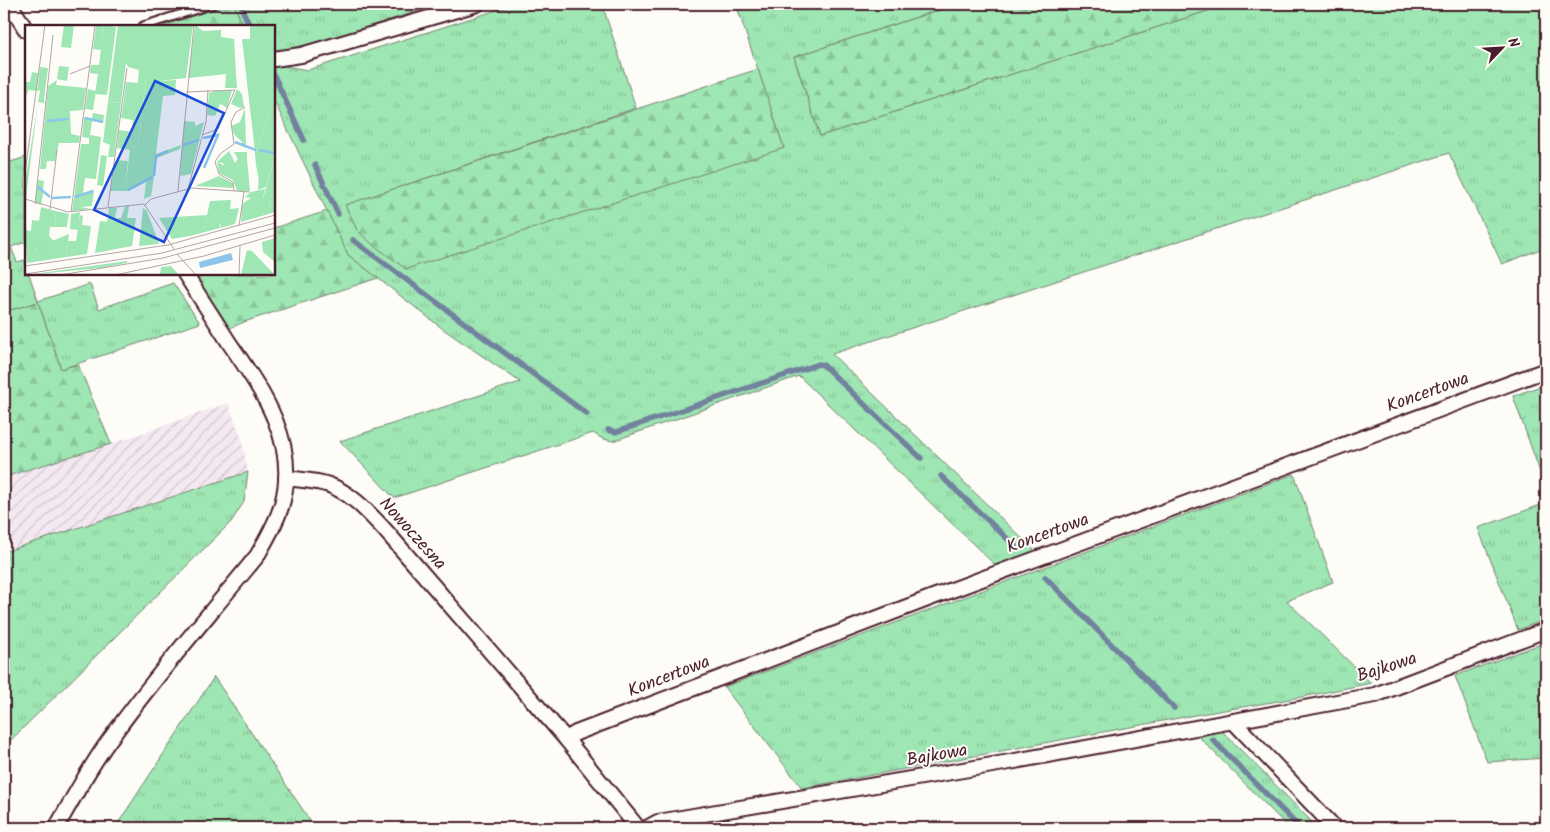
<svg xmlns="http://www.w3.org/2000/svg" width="1550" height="832" font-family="Kalam,sans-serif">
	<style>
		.industrial { fill: url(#industrial-furrows) }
		.grass { fill: url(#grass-tufts); stroke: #74826f }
		.forest { fill: url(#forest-firs); stroke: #74826f }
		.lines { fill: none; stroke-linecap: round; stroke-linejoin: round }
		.stream { stroke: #72829e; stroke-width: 5.5 }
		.lane-casing { stroke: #4a1f2b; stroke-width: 11 }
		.street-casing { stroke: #4a1f2b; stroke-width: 18 }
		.lane { stroke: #fdfcf7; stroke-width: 7 }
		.street { stroke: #fdfcf7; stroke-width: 14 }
		.labels { text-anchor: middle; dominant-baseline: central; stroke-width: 4; stroke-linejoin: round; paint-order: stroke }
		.street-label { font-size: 18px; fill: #4a1f2b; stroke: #fdfcf7 }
		.inset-river { fill: none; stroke: #8cc4eb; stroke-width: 2.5 }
		.inset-road { fill: none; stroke: #b5a4a5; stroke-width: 1 }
		.view { fill: #1d4ed8; fill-opacity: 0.15; stroke: #1d4ed8; stroke-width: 2.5 }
		.inset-edge { fill: none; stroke: #4a1f2b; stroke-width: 2.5 }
	</style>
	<defs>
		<pattern id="industrial-furrows" width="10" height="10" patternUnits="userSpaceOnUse" patternTransform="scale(1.25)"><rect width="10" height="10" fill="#f4e8f1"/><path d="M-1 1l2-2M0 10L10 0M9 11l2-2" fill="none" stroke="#d3c7cf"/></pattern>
		<pattern id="grass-tufts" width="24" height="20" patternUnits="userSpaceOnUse" patternTransform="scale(1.25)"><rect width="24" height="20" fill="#9ee6b3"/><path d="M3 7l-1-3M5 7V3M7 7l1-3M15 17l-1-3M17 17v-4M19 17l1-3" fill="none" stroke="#8ac59a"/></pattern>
		<pattern id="forest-firs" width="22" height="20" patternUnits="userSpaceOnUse" patternTransform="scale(1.25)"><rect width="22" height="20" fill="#9ee6b3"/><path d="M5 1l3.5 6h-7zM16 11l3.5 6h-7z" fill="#8ac59a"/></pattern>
	</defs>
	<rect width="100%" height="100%" fill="#fdfcf7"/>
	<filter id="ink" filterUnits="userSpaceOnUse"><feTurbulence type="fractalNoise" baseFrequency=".02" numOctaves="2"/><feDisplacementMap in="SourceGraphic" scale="10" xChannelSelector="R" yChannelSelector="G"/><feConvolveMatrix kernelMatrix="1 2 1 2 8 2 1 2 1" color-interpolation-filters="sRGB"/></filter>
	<g filter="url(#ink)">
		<path class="industrial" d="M228 403 241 437 248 472 4 552V477L111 444Z"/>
		<g class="grass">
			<path d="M234 4H439L292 51H274V26H243Z"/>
			<path d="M516 4H602L636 108 346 205 357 230 784 148 736 4H941L942 9 794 57 820 136 1229 4H1546V247L1502 264 1449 153 832 354 1037 553 997 567 799 376 613 441 603 439 593 433 394 498 340 441 520 382 443 329 348 255 274 101V67L278 65 308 70Z"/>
			<path d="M26 157V242L11 247 17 262 25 260 26 274H29L38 301 90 284 99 309 173 283 200 323 61 369 38 302 4 312V233L9 231 4 214V164Z"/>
			<path d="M1546 384V489L1513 396Z"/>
			<path d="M248 472 244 502 231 522 4 747V552Z"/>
			<path d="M1294 474 1333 582 1287 601 1371 683 1302 697 1195 715 802 788 724 687Z"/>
			<path d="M1546 503V619L1518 630 1478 528Z"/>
			<path d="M1546 642V758L1487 762 1455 676Z"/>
			<path d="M214 677 315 828H115Z"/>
			<path d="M1221 730 1318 828H1289L1199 737Z"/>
		</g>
		<g class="forest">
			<path d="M229 4H234L243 26H163Z"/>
			<path d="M958 4H1229L820 136 794 57Z"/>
			<path d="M758 69 784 148 406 269 371 243 357 230 345 205Z"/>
			<path d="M327 211 348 255 378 278 244 322 228 329 194 274H274V228Z"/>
			<path d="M38 302 61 369 78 364 111 444 4 477V312Z"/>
		</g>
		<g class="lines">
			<g class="stream">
				<path d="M242 9 250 26"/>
				<path d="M274 76 304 140"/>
				<path d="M315 165 338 214"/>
				<path d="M353 240 587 414"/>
				<path d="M608 430 616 432 819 364 823 365 921 458"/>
				<path d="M941 476 1015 546"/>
				<path d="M1045 577 1174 708"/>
				<path d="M1213 740 1300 828"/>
			</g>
			<defs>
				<path id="lane" d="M143 26 213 4"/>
				<g id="street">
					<path d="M10 4 26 30"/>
					<path d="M274 59 301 55 477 4"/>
					<path d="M286 478C299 480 315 480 329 485 351 493 368 512 384 529L566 739 638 828"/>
					<path d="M1233 721 1335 828"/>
					<path d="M566 739 576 733 933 597 1546 370"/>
					<path d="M56 828C75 795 93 761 116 731 160 670 210 614 257 556 266 540 277 522 282 504 299 443 263 392 230 344 215 321 200 297 185 274"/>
					<path d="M647 828 658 822 1004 763 1375 695 1546 630"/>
				</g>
			</defs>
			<use href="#lane" class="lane-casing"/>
			<use href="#street" class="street-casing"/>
			<use href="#lane" class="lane"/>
			<use href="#street" class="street"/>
		</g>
	</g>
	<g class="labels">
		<g class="street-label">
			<text transform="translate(1428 393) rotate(-20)">Koncertowa</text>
			<text transform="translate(412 534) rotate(48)">Nowoczesna</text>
			<text transform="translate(1048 534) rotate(-20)">Koncertowa</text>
			<text transform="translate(1387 668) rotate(-18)">Bajkowa</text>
			<text transform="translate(669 677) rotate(-21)">Koncertowa</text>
			<text transform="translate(937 756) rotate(-10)">Bajkowa</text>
		</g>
	</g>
	<g transform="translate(25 25)">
		<rect width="250" height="250" fill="#fdfcf7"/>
		<path d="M71 0H79L76 25 68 24ZM34 41 44 42 42 56 32 54ZM7 47 13 48 11 66 4 65 0 72V57H5ZM211 48 212 63H200L201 49ZM121 52H135V56L151 55 150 70 138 71 131 129 156 120 155 124 132 133 126 171 119 174 121 157 104 166H85L91 135 103 136 100 164 112 126 92 123 94 105 107 107 105 121 113 122ZM32 55 31 60 61 63 58 85 45 86 46 109 55 111 54 118H34L30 136H22L21 144H15L23 61ZM101 57 113 58 110 83 98 81ZM63 64 71 66 68 85 60 84ZM212 64 217 69 219 82 215 83 206 79ZM15 65 14 73 19 74V78L13 77 1 173 0 158ZM190 66 196 77 190 91 182 90 184 68ZM83 77 96 78 89 132H83L85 120 78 117ZM220 83 221 123 210 118H218L209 109 206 101 215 97ZM246 83 250 84V131L241 162 233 165 235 139 231 140 229 118 234 120ZM68 88 79 90 78 98 67 96 65 110 76 112 71 154 60 153 58 168 69 165 67 181 56 182 57 171 49 173 56 119H64V113L57 112 59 92 67 94ZM159 96 170 97V101L179 97 166 149 155 151ZM76 130 82 131 78 161 72 160ZM222 134 225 166H212L208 155 194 148 192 137 208 145ZM194 151 208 158 209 163 170 161ZM13 155 19 156 18 165 25 171 18 168 16 180 10 178ZM240 164 237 177H246L244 183H250V187L216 197 217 179 226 173 220 172 226 167ZM206 175 205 184 214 183 210 199 195 203 196 199 182 191 180 207 165 211 147 214 134 193 182 190 185 176ZM100 181H104L102 194 95 201H88L83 192 84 183H92L90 193H96ZM118 183 122 186 134 219 114 221ZM31 186 44 189 41 206 42 202H30ZM55 187 53 205 45 204 46 189ZM44 209 41 232 22 235V227H10L13 222ZM250 213V237L238 227 237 217ZM102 236V238L75 243 2 250ZM146 241 154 250H135L136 242Z" fill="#9ee6b3"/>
		<path d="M39 0H49L46 23 36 22ZM79 0 91 2 82 70 70 69 73 49 65 48 66 40H74ZM93 0H168L161 53 134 56V52H121L113 122 105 121 108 95 96 93 98 81 110 82 114 45 103 42 101 38 96 78 83 77ZM170 0 178 6 196 5V12L209 14 211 48 163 53ZM225 0H250V84L246 83 234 120 229 118 217 14H225ZM15 42 23 43 19 74 14 73 15 65 12 66ZM207 65 202 83 191 76 190 66ZM105 125H112L108 161 100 164ZM204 126 210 138 213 134 209 127H222V134L208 145 201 143 198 138 192 137ZM250 131V183L244 184 246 177H237ZM235 139 241 141 235 161 231 140ZM57 171 56 182 66 184 47 186 49 173ZM16 182 31 186 30 202H25L24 211 29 216 11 224V227L22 226V235L2 238 0 205 6 206 7 195 14 196ZM55 190 58 191 57 200 66 201 62 229 41 232 43 216H51ZM182 191H194L195 203 180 207ZM83 192 89 193 88 201H95L96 193H111L107 221 70 228 75 196 82 197ZM222 225 227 226 250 250H216Z" fill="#9ee6b3"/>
		<path d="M206 228 208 235 175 243 174 237Z" fill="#8cc4eb"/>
		<path class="inset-river" d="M60 93 78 97M22 96 43 94M178 113 193 110 179 143M210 117 231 125M158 120 174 115M234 125 249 128M129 151 131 131 143 126M13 162 25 172M103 165 127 152M50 172 68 166M27 173 46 172"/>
		<path class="inset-road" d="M45 49 65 41M161 67 210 65 193 104 177 110M0 148 20 0M163 164 181 97 183 65M153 166 169 0M209 166 208 157 194 149 190 137 195 129 209 119 206 97 211 87 220 82M0 174 43 187 119 179 149 224M10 179 28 10M120 180 126 174 167 163 225 167M83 182 102 43M25 184 32 125M46 187 70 0M214 201 219 167M152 229 171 250M0 241 143 220 250 190M0 249 137 228 250 198M35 250 138 233 250 203M90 250 179 231 250 210M214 250 215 221"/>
		<path class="view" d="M130 56 199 88 139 217 69 185Z"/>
		<rect width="250" height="250" class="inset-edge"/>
	</g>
	<rect width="1550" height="832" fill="none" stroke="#fdfcf7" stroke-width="20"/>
	<rect x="10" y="10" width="1530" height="812" fill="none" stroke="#4a1f2b" stroke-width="2" filter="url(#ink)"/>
	<g transform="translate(1502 48) rotate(65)" stroke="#fdfcf7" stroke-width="4" paint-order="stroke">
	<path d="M0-4L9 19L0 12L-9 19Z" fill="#4a1f2b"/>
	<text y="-8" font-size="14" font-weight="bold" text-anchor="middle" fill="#4a1f2b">N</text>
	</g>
</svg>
